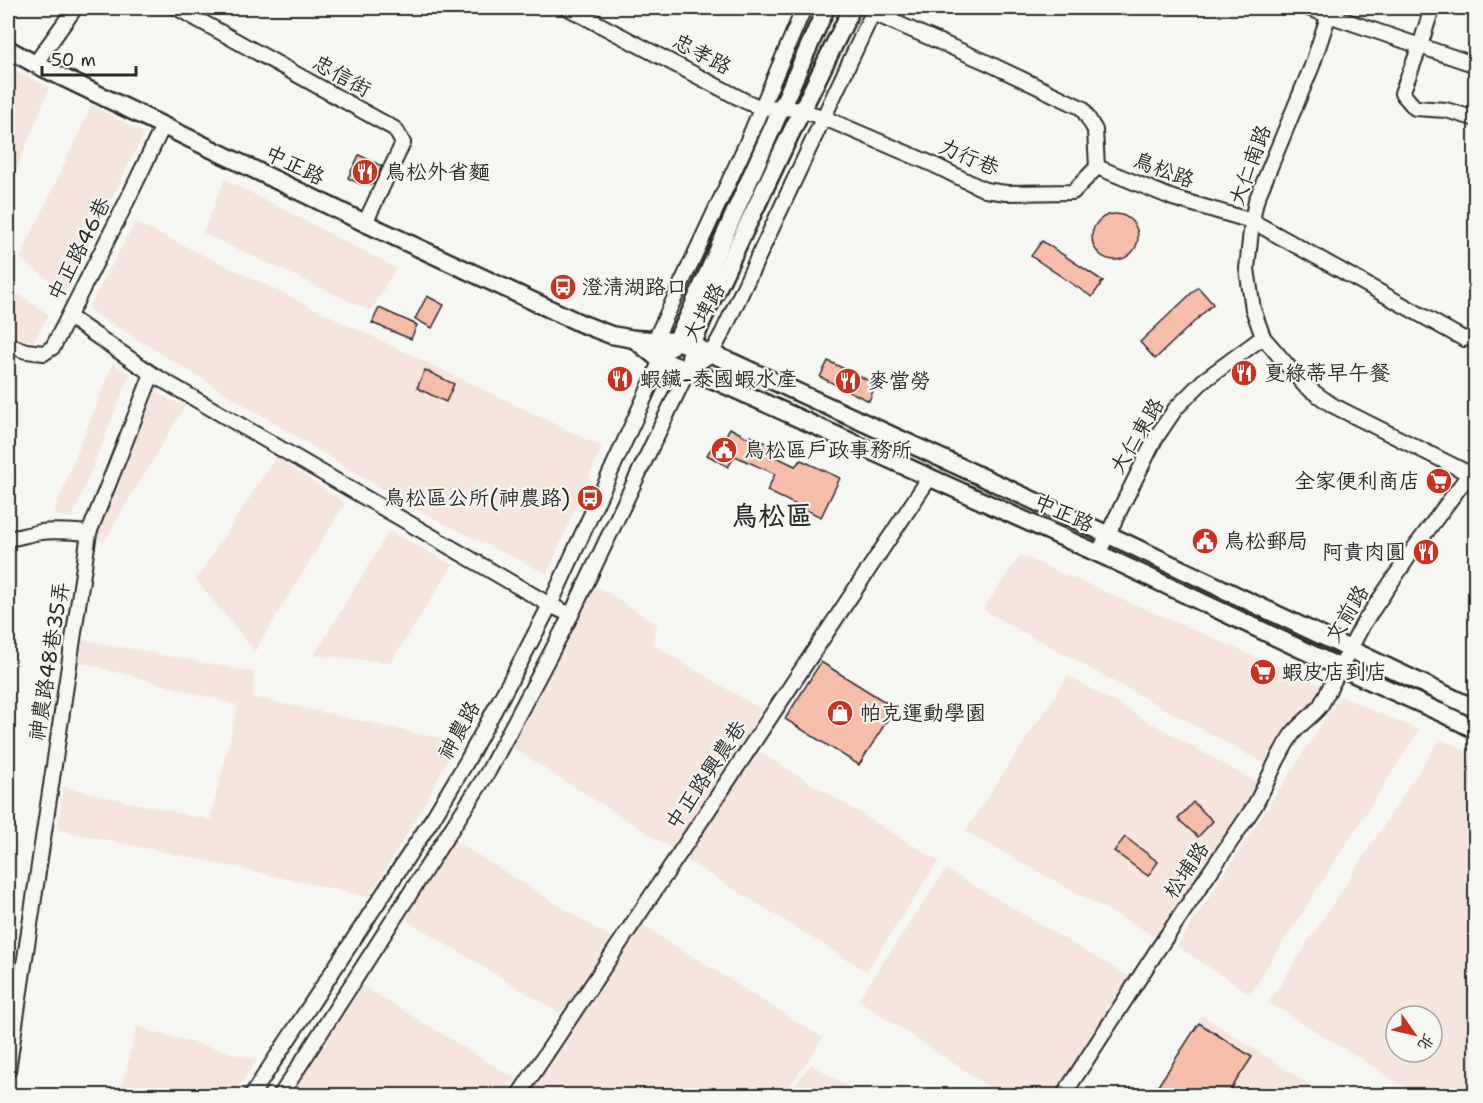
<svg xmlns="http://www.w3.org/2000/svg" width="1483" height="1103" font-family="'Shantell Sans','LXGW WenKai TC',sans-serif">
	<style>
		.built { fill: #f6e5dc; fill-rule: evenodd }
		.building { fill: #f6beaa; stroke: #2b2b2b; stroke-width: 1.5 }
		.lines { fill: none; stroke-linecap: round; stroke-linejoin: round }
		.minor-casing { stroke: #2b2b2b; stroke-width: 18 }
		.major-casing { stroke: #2b2b2b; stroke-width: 21 }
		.minor { stroke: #f6f6f2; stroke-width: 14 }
		.major { stroke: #f6f6f2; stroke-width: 16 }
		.labels { text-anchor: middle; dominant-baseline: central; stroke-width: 4.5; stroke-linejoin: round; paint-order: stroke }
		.street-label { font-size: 21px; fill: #2b2b2b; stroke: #f6f6f2 }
		.poi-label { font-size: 21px; fill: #2b2b2b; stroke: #f6f6f2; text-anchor: start }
		.district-label { font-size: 27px; font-weight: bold; fill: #2b2b2b; stroke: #f6f6f2 }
	</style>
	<rect width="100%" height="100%" fill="#f6f6f2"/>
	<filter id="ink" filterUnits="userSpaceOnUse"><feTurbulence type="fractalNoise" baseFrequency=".0167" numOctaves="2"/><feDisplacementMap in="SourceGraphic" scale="12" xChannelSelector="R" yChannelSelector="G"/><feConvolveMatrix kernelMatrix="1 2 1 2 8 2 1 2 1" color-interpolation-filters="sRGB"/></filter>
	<g filter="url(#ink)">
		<g class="built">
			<path d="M8 66 49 88 8 191Z"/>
			<path d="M92 105 144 133 65 292 20 258Z"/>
			<path d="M225 179 396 268 371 311 203 233Z"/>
			<path d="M135 222 602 447 547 574 413 508 88 309Z"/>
			<path d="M8 287 49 315 34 341 8 339Z"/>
			<path d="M113 363 130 374 72 518 53 514Z"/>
			<path d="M155 392 185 406 103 543 96 535Z"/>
			<path d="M276 457 345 503 255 651 196 580Z"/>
			<path d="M389 531 453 565 391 662 314 656Z"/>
			<path d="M1020 555 1321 685 1309 708 1287 728 1264 763 983 610Z"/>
			<path d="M596 586 657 624 652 644 762 710 672 849 513 748Z"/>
			<path d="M83 640 254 672 253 697 457 742 420 812 369 897 203 860 58 830 63 787 210 820 238 705 79 662Z"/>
			<path d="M1068 676 1259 784 1156 937 965 831Z"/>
			<path d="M1340 696 1419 730 1250 994 1177 946Z"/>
			<path d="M1440 739 1475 755V1095H1418L1269 1002ZM1396 1016H1432V1052H1396Z"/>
			<path d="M756 750 939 861 866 971 685 859Z"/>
			<path d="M452 839 611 938 561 1014 405 919Z"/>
			<path d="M946 869 1131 978 1053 1095H1002L858 1000Z"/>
			<path d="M640 924 823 1038 784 1095 525 1096Z"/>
			<path d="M363 986 516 1079 505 1095H291Z"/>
			<path d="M1202 1015 1326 1095 1155 1096Z"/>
			<path d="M137 1027 257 1060 233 1095H119Z"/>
			<path d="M811 1064 862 1095H788Z"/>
		</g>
		<g class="building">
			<path d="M359 155 382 166 374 184H360L348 178Z"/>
			<circle cx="1115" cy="237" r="23"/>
			<path d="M1042 241 1103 281 1092 297 1031 256Z"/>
			<path d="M1198 287 1213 304 1155 359 1140 342Z"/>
			<path d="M427 296 444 305 432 328 415 319Z"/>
			<path d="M379 308 417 325 411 339 372 323Z"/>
			<path d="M828 361 876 384 869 401 820 377Z"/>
			<path d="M425 370 454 384 446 402 417 388Z"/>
			<path d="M730 428 750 439 751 436 773 446 770 454 795 466 801 460 840 478 821 517 767 491 775 474 735 456 728 467 707 455 718 437 723 440Z"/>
			<path d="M821 662 895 708 859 765 785 719Z"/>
			<path d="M1193 802 1213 821 1198 837 1178 819Z"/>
			<path d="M1125 837 1158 862 1148 876 1114 851Z"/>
			<path d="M1199 1023 1252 1057 1227 1095H1152Z"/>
		</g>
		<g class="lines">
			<defs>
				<g id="minor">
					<path d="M177 8 395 129 403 143 365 223"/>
					<path d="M568 8 745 101 761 108 782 107 803 111 822 117 932 164 985 190 1006 193 1073 192 1097 167"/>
					<path d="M1308 8 1476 65"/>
					<path d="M1432 8 1420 46 1402 93 1415 108 1446 110 1476 119"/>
					<path d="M873 13 986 62 1082 108 1095 130 1097 167 1173 198 1252 221 1464 339 1476 336"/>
					<path d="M1329 14 1312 66 1256 201 1252 221 1247 269 1253 309 1263 337 1305 386 1332 405 1476 477"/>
					<path d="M35 64 75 8"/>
					<path d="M69 317 152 374 550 605 571 615"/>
					<path d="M8 345 26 351 44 353 53 347 124 207 163 126"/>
					<path d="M8 539C19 537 30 534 41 532 57 530 73 532 89 533"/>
					<path d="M1098 554 1155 439 1176 408 1203 381 1263 337"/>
					<path d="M8 1071 89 533 152 374"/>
					<path d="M251 1096 433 818 467 761 522 659 550 605 654 377 660 360 655 340 745 147 804 8"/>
					<path d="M280 1096 488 772 571 615 688 370 711 354 723 332 875 8"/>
					<path d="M518 1096 930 477"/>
					<path d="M1063 1096 1158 949 1254 807C1267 784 1276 758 1291 736 1300 723 1312 717 1321 705L1363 624 1415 547 1476 465"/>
				</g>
				<g id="major">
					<path d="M8 49 35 64 365 223 580 323 611 335 634 339 676 341 692 346 734 363 1126 543 1476 709"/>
					<path d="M634 339 660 360 716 381 1117 562 1341 668 1446 715 1476 730"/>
					<path d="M670 348 676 341 689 315 826 8"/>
					<path d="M688 370 692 346 702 321 788 139 852 8"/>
				</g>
			</defs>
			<use href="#minor" class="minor-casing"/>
			<use href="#major" class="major-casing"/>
			<use href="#minor" class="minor"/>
			<use href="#major" class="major"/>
		</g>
	</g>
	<defs>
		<symbol id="restaurant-disc" viewBox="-11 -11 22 22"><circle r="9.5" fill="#c8321e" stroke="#f6f6f2"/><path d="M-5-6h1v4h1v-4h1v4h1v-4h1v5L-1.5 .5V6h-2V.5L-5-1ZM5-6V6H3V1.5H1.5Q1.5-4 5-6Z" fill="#fff"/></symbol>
		<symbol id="bus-disc" viewBox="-11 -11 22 22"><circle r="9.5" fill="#c8321e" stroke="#f6f6f2"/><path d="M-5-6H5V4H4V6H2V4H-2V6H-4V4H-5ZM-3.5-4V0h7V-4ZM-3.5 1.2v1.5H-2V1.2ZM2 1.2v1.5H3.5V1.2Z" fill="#fff"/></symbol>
		<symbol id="civic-disc" viewBox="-11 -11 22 22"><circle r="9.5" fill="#c8321e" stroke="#f6f6f2"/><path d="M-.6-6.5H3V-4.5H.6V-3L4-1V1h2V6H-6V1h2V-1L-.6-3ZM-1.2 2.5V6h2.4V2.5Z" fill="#fff"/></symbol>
		<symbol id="supermarket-disc" viewBox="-11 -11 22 22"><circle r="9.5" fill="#c8321e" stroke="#f6f6f2"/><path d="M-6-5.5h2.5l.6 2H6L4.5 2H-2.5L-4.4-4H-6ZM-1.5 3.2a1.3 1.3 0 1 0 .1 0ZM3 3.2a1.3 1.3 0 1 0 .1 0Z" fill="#fff"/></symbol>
		<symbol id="shop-disc" viewBox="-11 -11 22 22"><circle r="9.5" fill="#c8321e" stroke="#f6f6f2"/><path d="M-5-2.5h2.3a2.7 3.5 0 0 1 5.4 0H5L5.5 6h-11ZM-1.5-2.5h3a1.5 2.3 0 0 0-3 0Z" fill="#fff"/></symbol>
	</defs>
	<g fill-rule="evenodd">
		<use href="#restaurant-disc" x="350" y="157" width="30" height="30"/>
		<use href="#bus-disc" x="548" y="272" width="30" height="30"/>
		<use href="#restaurant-disc" x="1229" y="358" width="30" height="30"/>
		<use href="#restaurant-disc" x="605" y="364" width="30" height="30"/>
		<use href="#restaurant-disc" x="833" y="366" width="30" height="30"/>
		<use href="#civic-disc" x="709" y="435" width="30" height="30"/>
		<use href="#supermarket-disc" x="1424" y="466" width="30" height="30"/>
		<use href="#bus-disc" x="575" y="483" width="30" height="30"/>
		<use href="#civic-disc" x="1190" y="526" width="30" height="30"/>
		<use href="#restaurant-disc" x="1411" y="537" width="30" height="30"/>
		<use href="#supermarket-disc" x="1248" y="657" width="30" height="30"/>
		<use href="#shop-disc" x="825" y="698" width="30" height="30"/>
	</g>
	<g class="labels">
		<g class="street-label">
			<text transform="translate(702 54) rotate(28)">忠孝路</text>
			<text transform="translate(342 76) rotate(29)">忠信街</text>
			<text transform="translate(969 157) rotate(23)">力行巷</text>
			<text transform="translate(295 165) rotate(26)">中正路</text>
			<text transform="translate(1250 165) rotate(-70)">大仁南路</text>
			<text transform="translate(1164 170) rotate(21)">鳥松路</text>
			<text transform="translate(79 249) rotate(-63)">中正路46巷</text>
			<text transform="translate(704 312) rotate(-61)">大埤路</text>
			<text transform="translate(1137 436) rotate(-59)">大仁東路</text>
			<text transform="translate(1064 513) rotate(24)">中正路</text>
			<text transform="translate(1347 614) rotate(-59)">文前路</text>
			<text transform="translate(49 661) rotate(-81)">神農路48巷35弄</text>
			<text transform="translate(459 730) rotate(-61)">神農路</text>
			<text transform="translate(706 775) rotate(-56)">中正路興農巷</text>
			<text transform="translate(1186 870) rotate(-56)">松埔路</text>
		</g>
		<g class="poi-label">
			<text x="385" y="172">鳥松外省麵</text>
			<text x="582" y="287">澄清湖路口</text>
			<text x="1264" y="373">夏綠蒂早午餐</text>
			<text x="640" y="379">蝦鑶-泰國蝦水產</text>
			<text x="868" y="381">麥當勞</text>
			<text x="744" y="450">鳥松區戶政事務所</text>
			<text x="1420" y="481" text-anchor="end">全家便利商店</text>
			<text x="570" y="498" text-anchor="end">鳥松區公所(神農路)</text>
			<text x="1224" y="541">鳥松郵局</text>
			<text x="1406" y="552" text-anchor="end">阿貴肉圓</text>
			<text x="1282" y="672">蝦皮店到店</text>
			<text x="860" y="713">帕克運動學園</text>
		</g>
		<g class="district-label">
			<text x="772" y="515">鳥松區</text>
		</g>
	</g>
	<rect width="1483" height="1103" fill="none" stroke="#f6f6f2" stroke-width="30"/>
	<rect x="15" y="15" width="1453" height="1073" fill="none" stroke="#2b2b2b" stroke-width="2" filter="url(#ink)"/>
	<g transform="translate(1414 1034) rotate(124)"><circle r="28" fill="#f6f6f2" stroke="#a5a5a2" stroke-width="1.5"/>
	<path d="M0-4.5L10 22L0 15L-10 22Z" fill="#c8321e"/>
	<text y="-9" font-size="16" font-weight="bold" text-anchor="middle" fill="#2b2b2b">北</text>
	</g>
	<path d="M42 66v9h94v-9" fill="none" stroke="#2b2b2b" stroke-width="3"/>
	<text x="51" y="66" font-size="18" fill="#2b2b2b" stroke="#f6f6f2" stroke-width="4.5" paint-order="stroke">50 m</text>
</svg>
